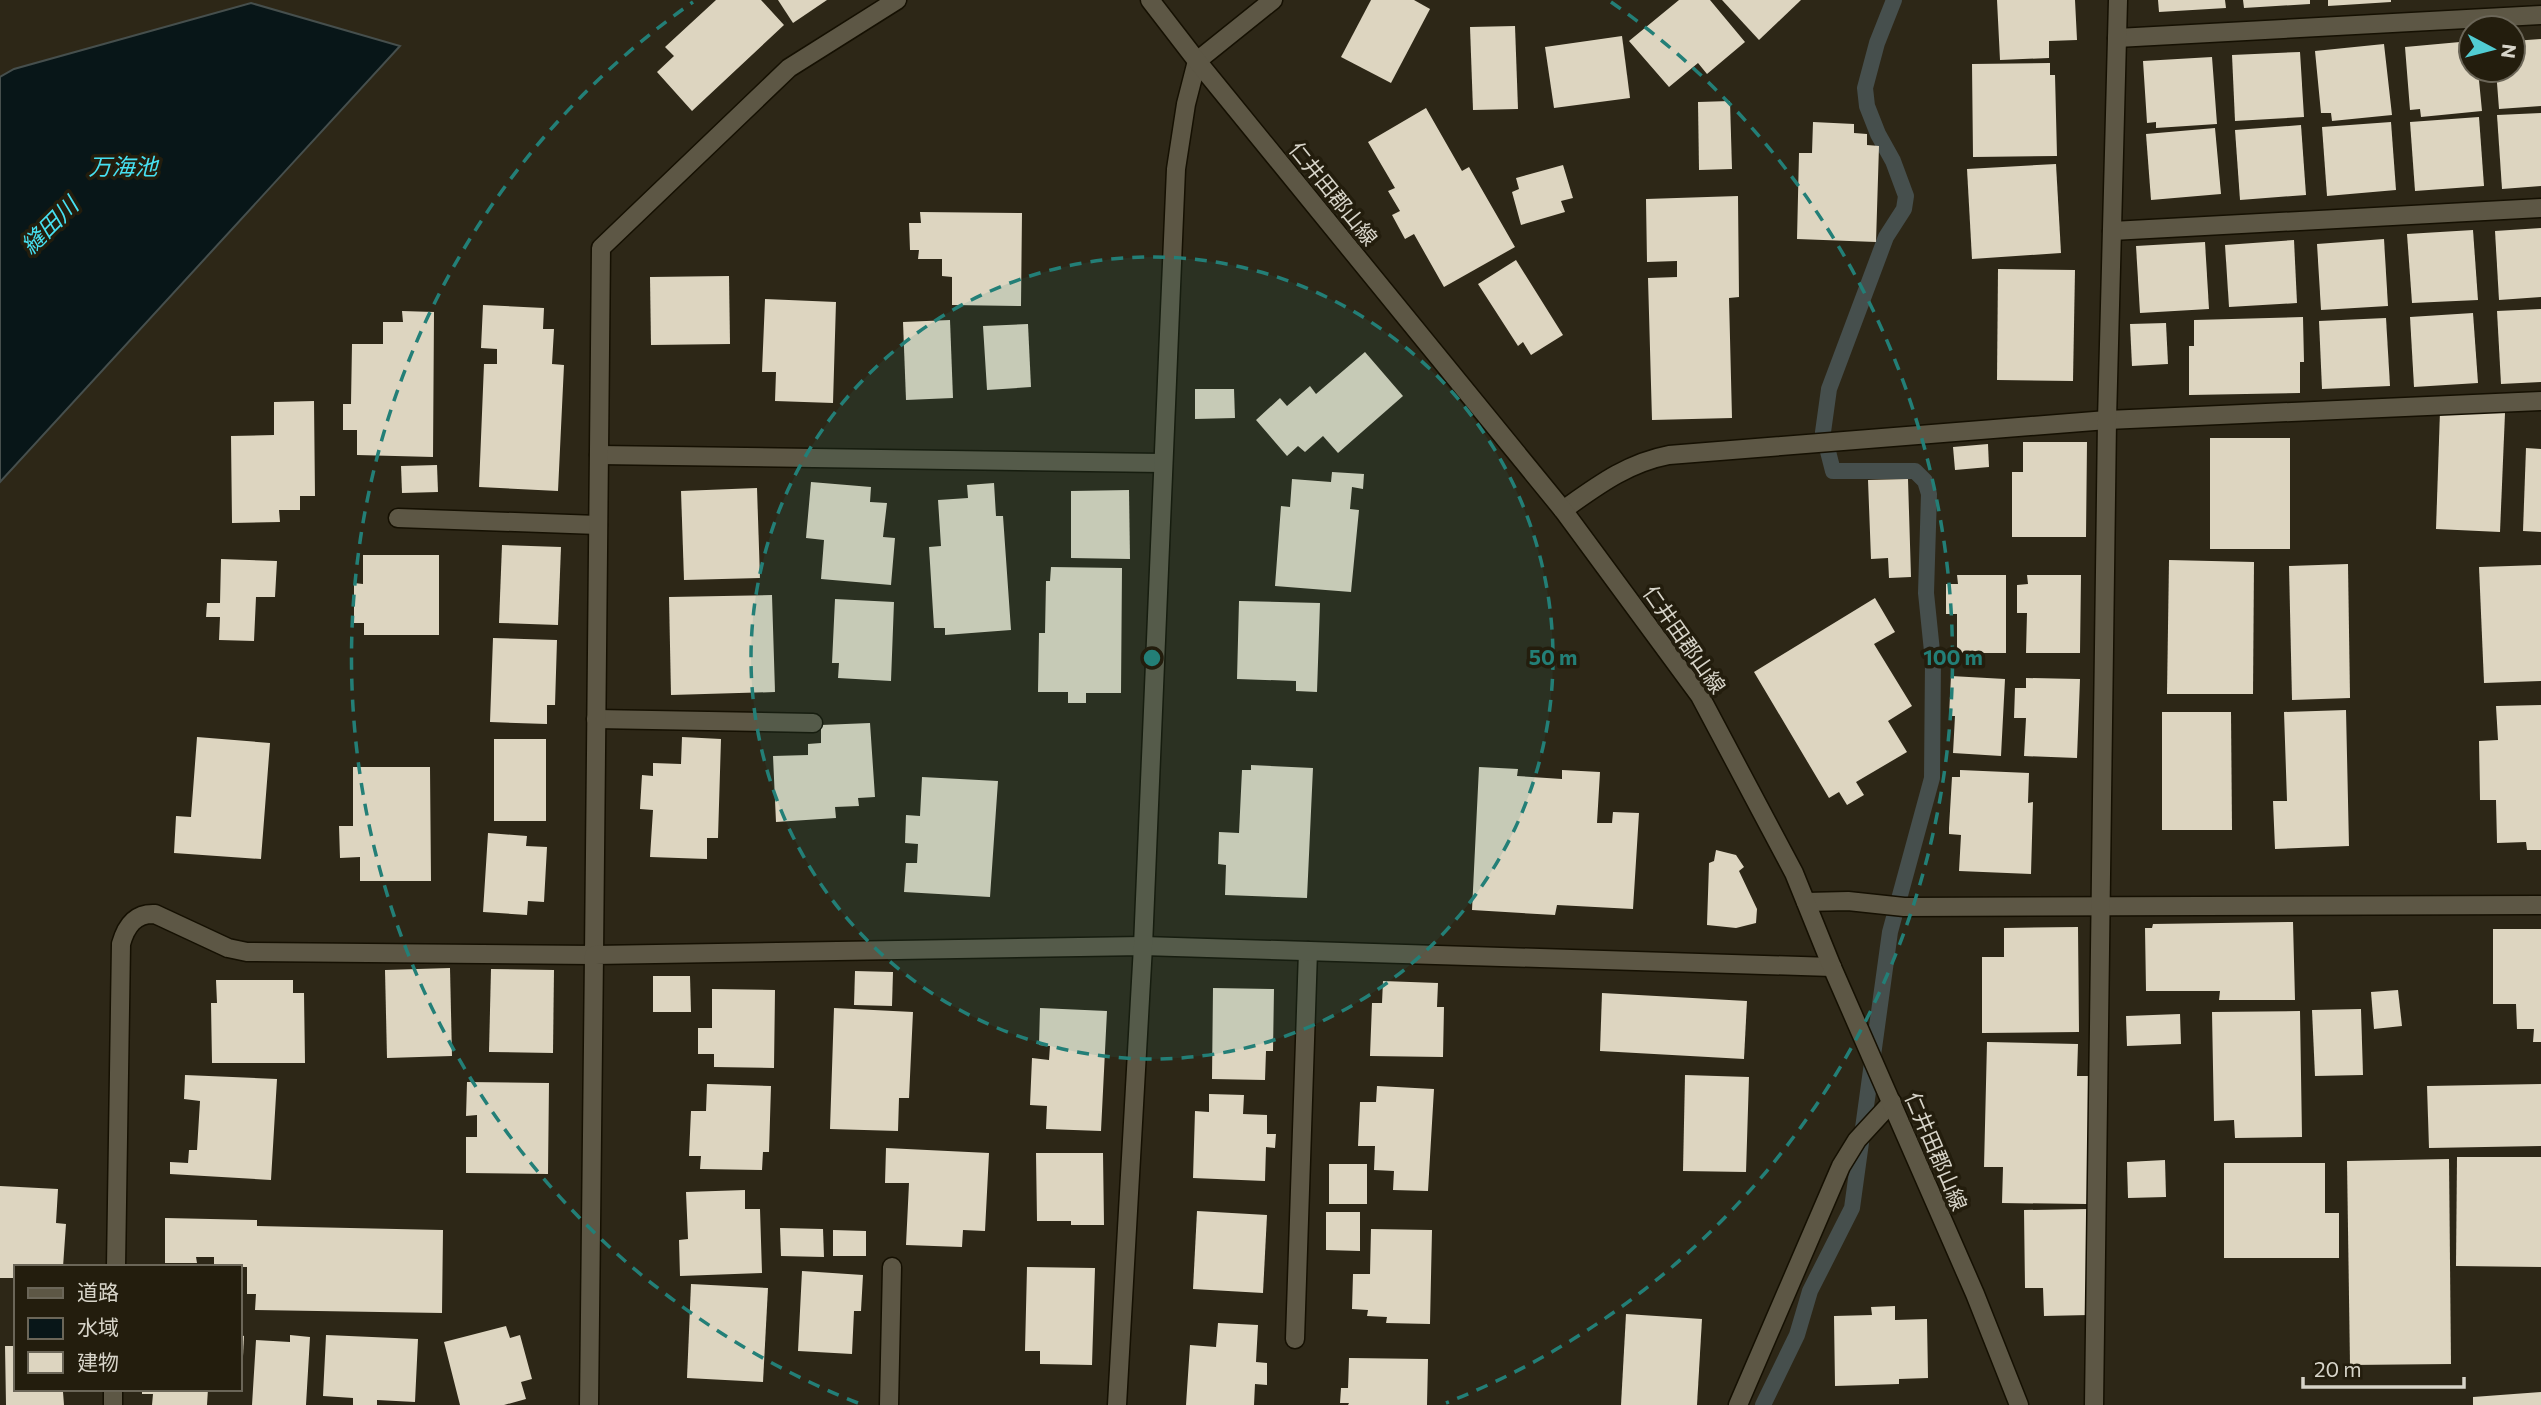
<svg xmlns="http://www.w3.org/2000/svg" width="2541" height="1405" font-family="Commissioner,'Noto Sans JP',sans-serif">
	<style>
		.water { fill: #081618; stroke: #464f4d; stroke-width: 2 }
		.lines { fill: none; stroke-linecap: round; stroke-linejoin: round }
		.stream { stroke: #464f4d; stroke-width: 16 }
		.building { fill: #ddd5c0 }
		.service-casing { stroke: #151002; stroke-width: 21 }
		.minor-casing { stroke: #151002; stroke-width: 21 }
		.secondary-casing { stroke: #151002; stroke-width: 21 }
		.service { stroke: #5d5745; stroke-width: 18 }
		.minor { stroke: #5d5745; stroke-width: 18 }
		.secondary { stroke: #5d5745; stroke-width: 18 }
		.ring { fill: none; stroke: #237f77; stroke-width: 3.5; stroke-dasharray: 12 9 }
		.labels { text-anchor: middle; dominant-baseline: central; stroke-width: 7; stroke-linejoin: round; paint-order: stroke }
		.street-label { font-size: 21px; fill: #d7d4c9; stroke: #231d0d }
		.water-label { font-size: 23px; font-style: italic; fill: #47e0f1; stroke: #231d0d }
		.centre { fill: #237f77; stroke: #231d0d; stroke-width: 3.5 }
		.ring-label { font-size: 21px; text-anchor: middle; font-weight: bold; fill: #237f77; stroke: #231d0d; stroke-width: 7; stroke-linejoin: round; paint-order: stroke }
	</style>
	<rect width="100%" height="100%" fill="#2d2717"/>
	<path class="water" d="M251 3 400 46 0 482V77L14 69Z"/>
	<g class="lines">
		<path class="stream" d="M1763 1405 1797 1335 1810 1291 1852 1208 1890 932 1932 778 1933 661 1926 593 1929 494 1925 481 1915 471H1833L1823 432 1829 389 1886 237 1904 209 1906 196 1893 161 1878 134 1867 106 1865 88 1877 43 1894 0"/>
	</g>
	<g class="building">
		<path d="M716 0H761L784 25 692 111 657 72 674 56 665 47Z"/>
		<path d="M778 0H827L793 23Z"/>
		<path d="M1371 0H1414L1430 9 1391 83 1341 57Z"/>
		<path d="M1679 0H1710L1745 42 1707 74 1698 63 1669 87 1629 41Z"/>
		<path d="M1722 0H1801L1759 40Z"/>
		<path d="M1997 0H2075L2077 40 2049 41V58L2000 60Z"/>
		<path d="M2158 0H2225L2226 8 2159 12Z"/>
		<path d="M2243 0H2310V4L2244 8Z"/>
		<path d="M2328 0H2391V2L2328 6Z"/>
		<path d="M1515 26 1518 109 1473 110 1470 27Z"/>
		<path d="M1622 36 1630 98 1554 108 1545 47Z"/>
		<path d="M2541 39V106L2499 109 2496 70H2513V41Z"/>
		<path d="M2471 41V70H2478L2482 111 2421 117 2420 109 2410 110 2405 47Z"/>
		<path d="M2384 44 2392 115 2332 121 2331 113H2321L2315 51Z"/>
		<path d="M2300 52 2304 117 2235 121 2232 55Z"/>
		<path d="M2212 57 2217 124 2156 128V122L2147 123 2143 61Z"/>
		<path d="M2050 63V75H2055L2057 156 1973 157 1972 64Z"/>
		<path d="M1730 101 1732 169 1699 170 1698 102Z"/>
		<path d="M1426 108 1462 171 1469 167 1515 247 1444 287 1414 234 1405 239 1392 215 1400 211 1388 191 1395 188 1368 142Z"/>
		<path d="M2541 113V186L2502 189 2497 115Z"/>
		<path d="M2479 117 2484 186 2415 191 2410 122Z"/>
		<path d="M1813 122 1854 124V133L1867 134V145L1879 146 1876 242 1797 239 1799 153H1812Z"/>
		<path d="M2391 122 2396 190 2327 196 2322 127Z"/>
		<path d="M2301 125 2306 195 2240 200 2235 130Z"/>
		<path d="M2215 128 2221 194 2151 200 2146 134Z"/>
		<path d="M2056 164 2061 253 1972 259 1967 169Z"/>
		<path d="M1563 165 1573 198 1561 201 1565 212 1521 225 1512 192 1519 189 1516 178Z"/>
		<path d="M1738 196 1739 297 1729 298 1732 418 1652 420 1648 278 1677 277V261L1647 262 1646 199Z"/>
		<path d="M920 212 1022 213 1021 306 952 305V277L942 276V259H918L919 250H910L909 223H921Z"/>
		<path d="M2541 228V297L2499 300 2495 231Z"/>
		<path d="M2473 230 2478 300 2412 303 2407 234Z"/>
		<path d="M2384 239 2388 306 2321 310 2317 244Z"/>
		<path d="M2294 240 2297 303 2229 307 2225 245Z"/>
		<path d="M2205 242 2209 309 2140 313 2136 246Z"/>
		<path d="M1516 260 1563 335 1531 355 1523 342 1518 346 1478 284Z"/>
		<path d="M1998 269 2075 270 2073 381 1997 380Z"/>
		<path d="M729 276 730 344 651 345 650 277Z"/>
		<path d="M765 299 836 302 833 403 775 401 776 372H762Z"/>
		<path d="M483 305 544 308 543 329H554L552 364 564 365 558 491 479 487 484 364H497V349L481 348Z"/>
		<path d="M2541 309V382L2501 384 2497 311Z"/>
		<path d="M402 311 434 312 433 457 357 455V430H343V404H351L352 344H383V322H403Z"/>
		<path d="M2473 313 2478 383 2414 387 2410 317Z"/>
		<path d="M2303 317 2304 362H2300V393L2189 395V346H2194V320Z"/>
		<path d="M2386 318 2390 386 2322 389 2319 321Z"/>
		<path d="M950 320 953 398 906 400 903 322Z"/>
		<path d="M2166 323 2168 364 2132 366 2130 324Z"/>
		<path d="M1028 324 1031 387 987 390 983 326Z"/>
		<path d="M1365 352 1403 396 1338 453 1323 436 1305 452 1298 446 1287 456 1256 420 1280 398 1287 406 1310 386 1316 394Z"/>
		<path d="M1195 389H1234L1235 418 1195 419Z"/>
		<path d="M314 401 315 496H300V510H279L280 522 232 523 231 436 274 435V402Z"/>
		<path d="M2440 411 2505 413 2500 532 2436 529Z"/>
		<rect x="2210" y="438" width="80" height="111"/>
		<path d="M2023 442H2087L2086 537H2012V472H2023Z"/>
		<path d="M1988 444 1989 467 1955 470 1953 447Z"/>
		<path d="M2526 448 2541 449V532L2523 531Z"/>
		<path d="M437 465 438 492 402 493 401 466Z"/>
		<path d="M1332 472 1364 474 1363 489 1352 487 1350 509 1359 510 1351 592 1275 586 1281 506 1290 507 1292 479 1331 482Z"/>
		<path d="M1908 479 1911 577 1889 578 1888 558 1871 559 1868 480Z"/>
		<path d="M811 482 871 487 870 502 887 503 883 537 895 538 891 585 821 579 824 540 806 538Z"/>
		<path d="M994 483 996 516H1003L1011 630 945 635V628H934L929 547 941 546 938 500 968 498 967 485Z"/>
		<path d="M757 488 760 578 684 580 681 491Z"/>
		<path d="M1129 490 1130 559 1071 558V491Z"/>
		<path d="M502 545 561 547 558 625 499 623Z"/>
		<path d="M363 555H439V635H364V623H354V583L363 584Z"/>
		<path d="M221 559 277 561 275 597H256L254 641 219 640 220 617H206L207 603H220Z"/>
		<path d="M2169 560 2254 562 2253 694H2167Z"/>
		<path d="M2348 564 2350 698 2292 700 2289 566Z"/>
		<path d="M2541 565V681L2484 683 2479 567Z"/>
		<path d="M1051 567 1122 568 1121 693H1086V703H1068V692H1038L1039 633H1045L1046 581H1050Z"/>
		<path d="M1957 575H2006V653H1957V614H1946V584H1958Z"/>
		<path d="M2027 575H2081L2080 653H2026L2027 613H2017V585L2028 584Z"/>
		<path d="M772 595 775 692 671 695 669 597Z"/>
		<path d="M1875 598 1895 632 1874 644 1912 706 1888 721 1907 752 1856 782 1864 795 1847 805 1839 792 1829 798 1754 672Z"/>
		<path d="M835 599 894 602 891 681 838 678 839 663H832Z"/>
		<path d="M1239 601 1320 603 1317 692 1296 691V681L1237 679Z"/>
		<path d="M493 638 557 640 555 705H547V724L490 722Z"/>
		<path d="M1951 676 2005 679 2001 756 1953 753 1955 716H1949Z"/>
		<path d="M2026 678 2080 679 2077 758 2024 756 2026 718H2014L2015 688H2026Z"/>
		<path d="M2541 705V850H2527L2526 842 2497 843 2496 800H2480L2479 741 2498 740 2496 706Z"/>
		<path d="M2346 710 2349 846 2275 849 2273 801H2287L2284 712Z"/>
		<path d="M2162 712H2231L2232 830H2162Z"/>
		<path d="M870 723 875 797 858 798 859 806 835 807 836 818 776 822 773 756 808 755V744L821 743V725Z"/>
		<path d="M197 737 270 743 261 859 174 853 176 816 191 817Z"/>
		<path d="M682 737 721 739 718 838H707V859L650 857 653 810 640 809 642 775 653 776V763L681 764Z"/>
		<rect x="494" y="739" width="52" height="82"/>
		<path d="M1251 765 1313 768 1307 898 1225 895 1226 865 1218 864 1219 832 1239 833 1242 770H1251Z"/>
		<path d="M353 767H430L431 881H360V857L340 858 339 826H353Z"/>
		<path d="M1479 767 1518 769 1517 776 1562 779V770L1600 772 1597 823H1612L1613 812 1639 813 1633 909 1557 905 1555 915 1472 910Z"/>
		<path d="M1960 770 2029 773 2028 803 2033 802 2031 874 1959 871 1961 835 1949 834V828L1952 777H1960Z"/>
		<path d="M922 777 998 781 990 897 904 892 906 863H917L918 844 905 843 906 815 920 816Z"/>
		<path d="M488 833 527 836 526 846 547 847 544 902 528 901 527 915 483 912Z"/>
		<path d="M1716 850 1736 855 1744 867 1739 871 1757 909 1756 923 1736 928 1707 925 1709 863 1714 861Z"/>
		<path d="M2293 922 2295 1000H2219L2220 991H2146L2145 928H2152L2153 924Z"/>
		<path d="M2078 927 2079 1032 1982 1033V957H2004V928Z"/>
		<path d="M2493 929H2541V1042H2533L2534 1029H2517L2516 1004H2493Z"/>
		<path d="M450 968 452 1056 387 1058 385 970Z"/>
		<path d="M491 969 554 970 553 1053 489 1052Z"/>
		<path d="M855 971 893 972 892 1006 854 1005Z"/>
		<path d="M653 976H690L691 1012H653Z"/>
		<path d="M216 980H293V993H304L305 1063H212L211 1003H217Z"/>
		<path d="M1383 981 1438 983 1437 1007H1444L1443 1057 1370 1056 1372 1003H1382Z"/>
		<path d="M1213 988 1274 989 1273 1051H1266L1265 1080 1212 1079Z"/>
		<path d="M712 989 775 990 774 1068 714 1067V1054H698V1028H712Z"/>
		<path d="M2398 990 2402 1026 2374 1029 2371 992Z"/>
		<path d="M1602 993 1747 1001 1744 1059 1600 1051Z"/>
		<path d="M834 1008 913 1012 909 1098H899L898 1131 830 1129Z"/>
		<path d="M1040 1008 1107 1011 1101 1131 1046 1129 1047 1106 1030 1105 1032 1058 1049 1060 1050 1046 1039 1045Z"/>
		<path d="M2361 1009 2363 1075 2315 1076 2312 1010Z"/>
		<path d="M2300 1011 2302 1137 2235 1138 2234 1120 2214 1121 2212 1012Z"/>
		<path d="M2180 1014 2181 1044 2127 1046 2126 1016Z"/>
		<path d="M1987 1042 2078 1044 2077 1076H2089L2087 1204 2002 1203 2003 1167H1984Z"/>
		<path d="M185 1075 277 1079 271 1180 170 1174V1162L188 1163 189 1150H197L200 1101 184 1099Z"/>
		<path d="M1685 1075 1749 1077 1746 1172 1683 1171Z"/>
		<path d="M467 1082 549 1083 548 1174 466 1173V1137H477V1115L466 1116Z"/>
		<path d="M707 1084 771 1086 769 1152H763L762 1170 700 1169 701 1156H689L691 1111H706Z"/>
		<path d="M2541 1084V1146L2429 1148 2427 1086Z"/>
		<path d="M1377 1086 1434 1089 1428 1191 1393 1190 1394 1171 1374 1170 1375 1146H1358L1360 1102H1376Z"/>
		<path d="M1209 1094 1244 1095 1243 1114 1267 1115V1134H1276L1275 1148 1266 1147 1265 1181 1193 1178 1195 1111 1209 1112Z"/>
		<path d="M886 1148 989 1153 985 1231 963 1230 962 1247 906 1245 909 1183H885Z"/>
		<path d="M1036 1153H1103L1104 1225H1071V1221H1037Z"/>
		<path d="M2457 1157H2541V1267L2456 1266Z"/>
		<path d="M2449 1159 2451 1364 2350 1365 2347 1161Z"/>
		<path d="M2165 1160 2166 1197 2128 1198 2127 1162Z"/>
		<path d="M2224 1163H2325V1213H2339V1258H2224Z"/>
		<rect x="1329" y="1164" width="38" height="40"/>
		<path d="M0 1186 58 1189 56 1223 66 1224 63 1267H16V1278H0Z"/>
		<path d="M745 1190V1209H760L762 1273 680 1276 679 1240 688 1239 686 1192Z"/>
		<path d="M2089 1209V1315L2044 1316 2043 1288H2025L2024 1210Z"/>
		<path d="M1197 1211 1267 1215 1263 1293 1193 1289Z"/>
		<path d="M1326 1212H1360V1251L1326 1250Z"/>
		<path d="M165 1218 257 1220V1226L443 1230 442 1313 255 1310 256 1294H247V1267H214V1257H196L197 1263H165Z"/>
		<path d="M780 1228 823 1229 824 1257 781 1256Z"/>
		<path d="M1371 1229 1432 1230 1430 1324 1386 1323 1387 1317 1367 1316 1368 1310 1352 1309 1353 1274H1370Z"/>
		<path d="M833 1230 866 1231V1256H833Z"/>
		<path d="M1027 1267 1095 1268 1092 1365 1040 1364V1351H1025Z"/>
		<path d="M802 1271 863 1275 861 1311H854L852 1354 798 1351Z"/>
		<path d="M691 1284 768 1288 763 1382 687 1378Z"/>
		<path d="M1895 1306V1320L1927 1319 1928 1378 1899 1379V1384L1835 1386 1834 1316 1872 1315 1871 1307Z"/>
		<path d="M1626 1314 1702 1319 1697 1405H1621Z"/>
		<path d="M1218 1323 1258 1325 1256 1362 1267 1363V1385L1255 1384 1254 1405H1186L1190 1345 1216 1347Z"/>
		<path d="M506 1326 510 1338 520 1335 532 1379 521 1382 526 1399 504 1405H460L444 1342Z"/>
		<path d="M240 1335 244 1336 242 1377H240Z"/>
		<path d="M290 1335 310 1337 306 1405H252L256 1340 290 1342Z"/>
		<path d="M326 1335 418 1339 415 1402 377 1400V1405H353V1398L323 1396Z"/>
		<path d="M5 1346H16V1389H69V1392H63L64 1405H6Z"/>
		<path d="M1349 1358 1428 1359 1427 1405H1348L1349 1403H1340L1341 1388H1348Z"/>
		<path d="M142 1389H208L207 1405H152L153 1394H142Z"/>
		<path d="M2541 1392V1405H2473V1397Z"/>
	</g>
	<g class="lines">
		<defs>
			<g id="service">
				<path d="M2117 38 2541 15"/>
				<path d="M2112 231 2541 208"/>
			</g>
			<g id="minor">
				<path d="M599 455 1162 463"/>
				<path d="M1563 510C1597 486 1627 463 1669 455L2107 420 2541 401"/>
				<path d="M398 518 598 525"/>
				<path d="M596 719 813 723"/>
				<path d="M1806 902 1848 901 1904 907 2541 905"/>
				<path d="M116 1267 121 944C126 926 135 913 155 914L228 948 247 952 594 955 601 248 789 68 897 0"/>
				<path d="M1295 1339 1308 951"/>
				<path d="M113 1405V1389"/>
				<path d="M589 1405 594 955 1143 946 1832 967"/>
				<path d="M889 1405 892 1267"/>
				<path d="M1117 1405 1143 946 1176 169 1186 104 1197 61 1273 0"/>
				<path d="M1738 1405 1841 1166 1857 1140 1892 1102"/>
				<path d="M2094 1405 2107 420 2118 0"/>
			</g>
			<path id="secondary" d="M1150 0 1197 61 1563 510 1700 696 1794 873 1832 967 1975 1294 2019 1405"/>
		</defs>
		<use href="#service" class="service-casing"/>
		<use href="#minor" class="minor-casing"/>
		<use href="#secondary" class="secondary-casing"/>
		<use href="#service" class="service"/>
		<use href="#minor" class="minor"/>
		<use href="#secondary" class="secondary"/>
	</g>
	<circle cx="1152" cy="658" r="401" fill="#237f77" fill-opacity=".12"/>
	<g class="ring">
		<circle cx="1152" cy="658" r="401"/>
		<path d="M858 1403A801 801 0 0 1 693 2M1611 2A801 801 0 0 1 1446 1403"/>
	</g>
	<g class="labels">
		<g class="street-label">
			<text transform="translate(1334 193) rotate(51)">仁井田郡山線</text>
			<text transform="translate(1685 639) rotate(55)">仁井田郡山線</text>
			<text transform="translate(1937 1151) rotate(67)">仁井田郡山線</text>
		</g>
		<g class="water-label">
			<text x="123" y="166">万海池</text>
			<text transform="translate(49 225) rotate(-45)">縫田川</text>
		</g>
	</g>
	<circle cx="1152" cy="658" r="10" class="centre"/>
	<g class="ring-label">
		<text x="1553" y="665">50 m</text>
		<text x="1953" y="665">100 m</text>
	</g>
	<rect x="14" y="1265" width="228" height="126" fill="#231d0d" stroke="#6b6658" stroke-width="2"/>
	<rect x="28" y="1288" width="35" height="10" fill="#5d5745" stroke="#6b6658" stroke-width="2"/>
	<text x="77" y="1300" font-size="21" fill="#d7d4c9">道路</text>
	<rect x="28" y="1318" width="35" height="21" fill="#081618" stroke="#6b6658" stroke-width="2"/>
	<text x="77" y="1335" font-size="21" fill="#d7d4c9">水域</text>
	<rect x="28" y="1352" width="35" height="21" fill="#ddd5c0" stroke="#6b6658" stroke-width="2"/>
	<text x="77" y="1370" font-size="21" fill="#d7d4c9">建物</text>
	<g transform="translate(2492 49) rotate(97)"><circle r="33" fill="#231d0d" stroke="#6b6658" stroke-width="2"/>
	<path d="M0-5L12 26L0 18L-12 26Z" fill="#51ccd2"/>
	<text y="-10" font-size="19" font-weight="bold" text-anchor="middle" fill="#d7d4c9">N</text>
	</g>
	<path d="M2303 1377v10h161v-10" fill="none" stroke="#d7d4c9" stroke-width="3.5"/>
	<text x="2314" y="1377" font-size="21" fill="#d7d4c9" stroke="#231d0d" stroke-width="5" paint-order="stroke">20 m</text>
</svg>
